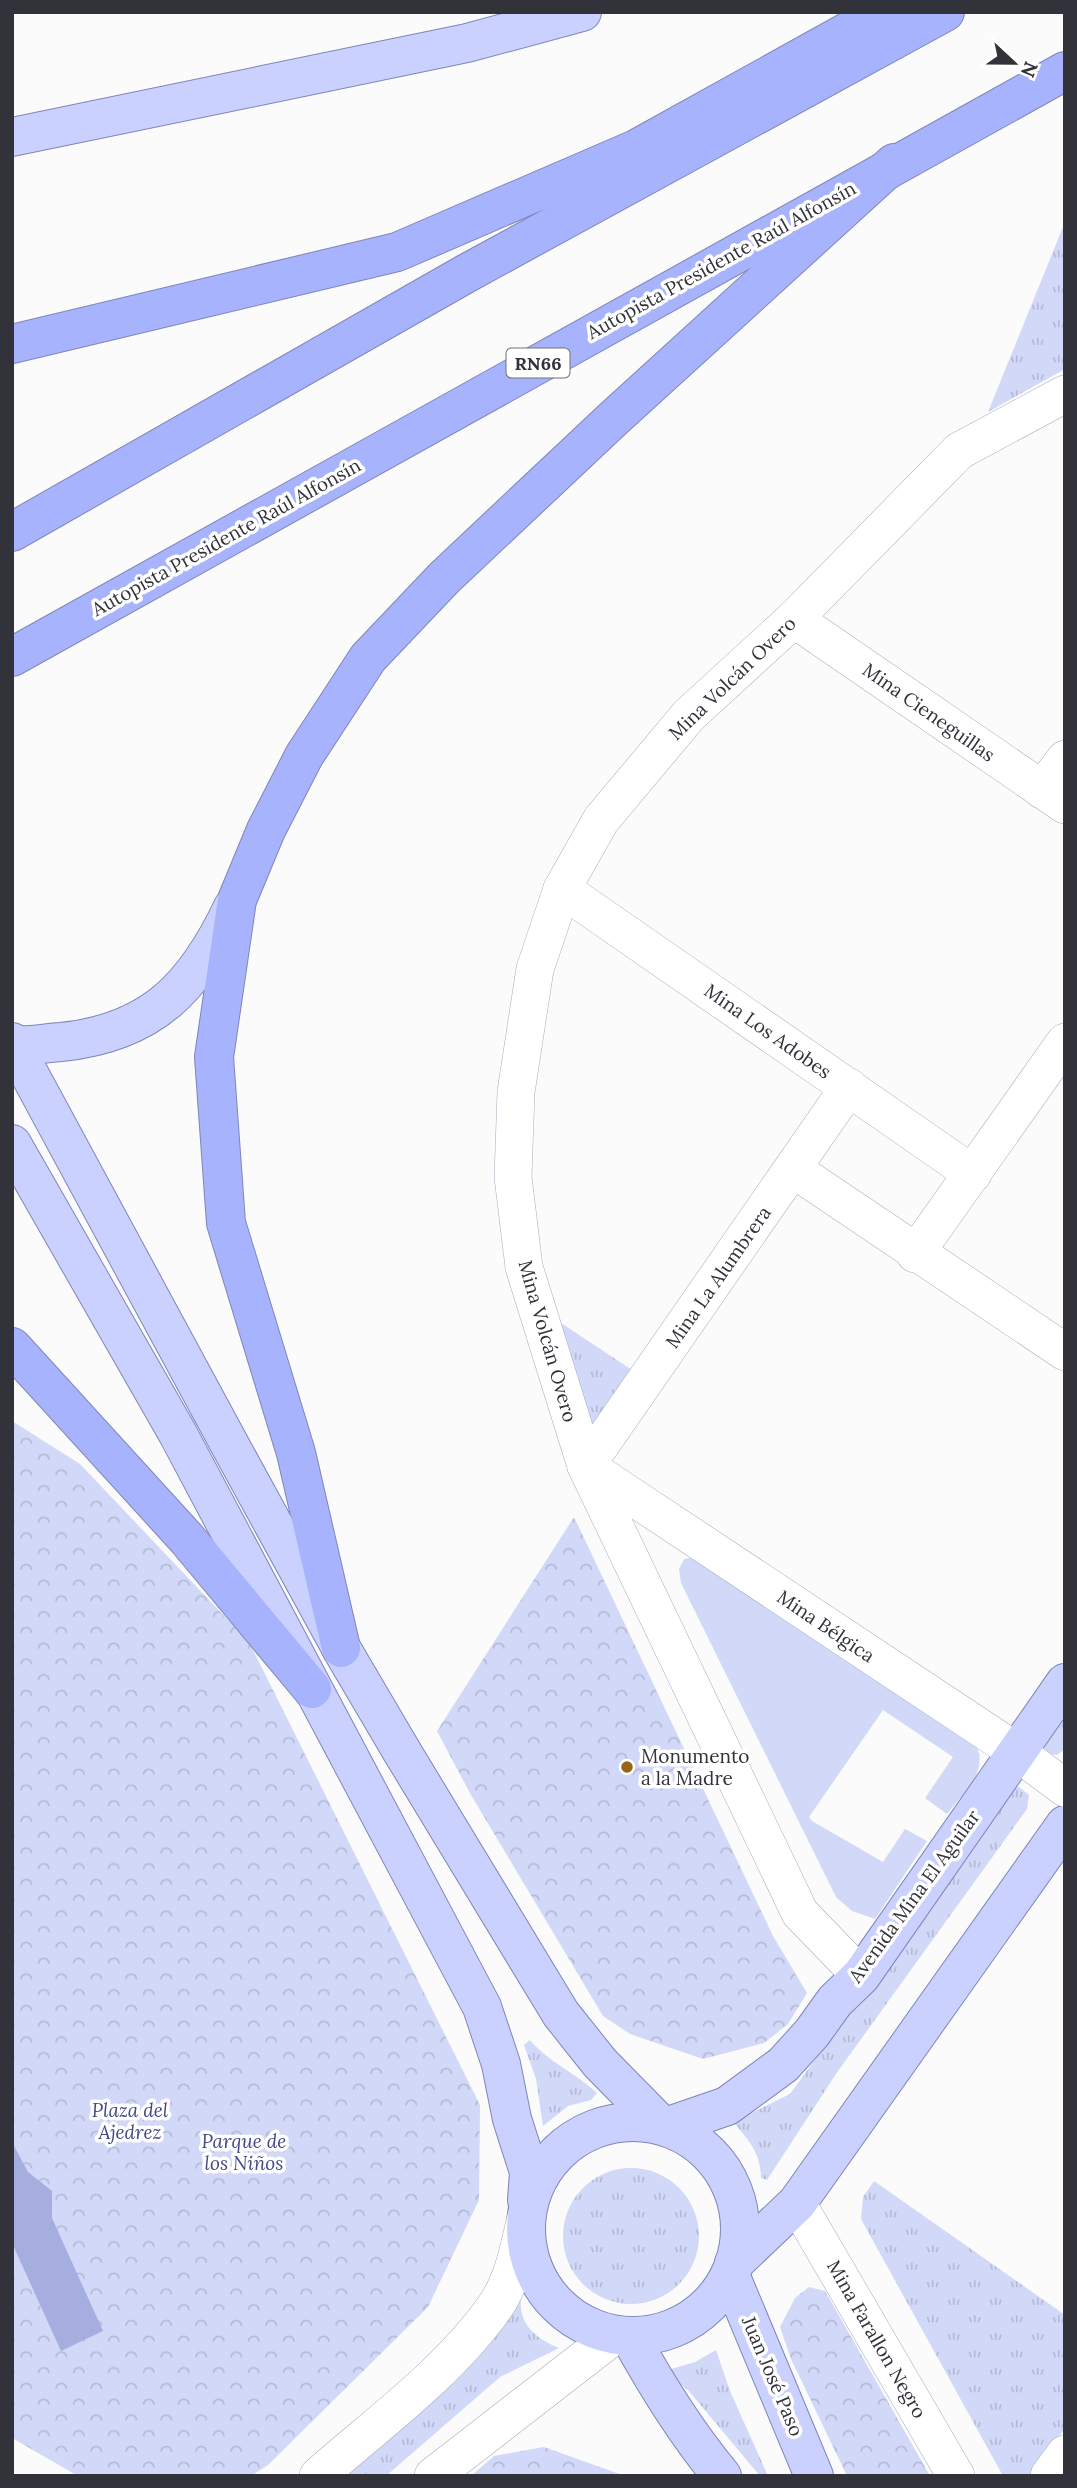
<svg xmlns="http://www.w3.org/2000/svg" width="1077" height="2488" font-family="Lora,serif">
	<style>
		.grass { fill: url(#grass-tufts) }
		.forest { fill: url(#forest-crowns) }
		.garden { fill: #d2d8f8 }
		.water { fill: #a6aee0 }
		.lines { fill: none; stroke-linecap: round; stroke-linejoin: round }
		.minor-casing { stroke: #a8acbf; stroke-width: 38 }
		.major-casing { stroke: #7e86b9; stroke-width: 40 }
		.highway-casing { stroke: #7e86b9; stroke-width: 40 }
		.minor { stroke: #fff; stroke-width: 37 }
		.major { stroke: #cbd1fe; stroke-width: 38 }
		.highway { stroke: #a8b3fd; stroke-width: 38 }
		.poi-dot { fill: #966516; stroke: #fff; stroke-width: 2.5 }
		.labels { text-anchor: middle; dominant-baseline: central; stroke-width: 7; stroke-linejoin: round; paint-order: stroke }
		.shield { fill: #fff; stroke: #6f7075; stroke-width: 2 }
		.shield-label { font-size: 18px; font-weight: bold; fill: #31323a }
		.street-label { font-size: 19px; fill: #31323a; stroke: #fff }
		.poi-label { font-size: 19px; fill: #31323a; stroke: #fff; text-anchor: start }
		.park-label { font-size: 19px; font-style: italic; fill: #434987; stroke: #fff }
	</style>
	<defs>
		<pattern id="grass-tufts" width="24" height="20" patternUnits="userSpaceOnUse" patternTransform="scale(1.75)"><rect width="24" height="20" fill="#d2d8f8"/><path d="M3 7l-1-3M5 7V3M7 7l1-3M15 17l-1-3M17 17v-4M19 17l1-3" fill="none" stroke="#b5bad5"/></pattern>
		<pattern id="forest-crowns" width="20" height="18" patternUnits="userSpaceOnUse" patternTransform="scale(1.75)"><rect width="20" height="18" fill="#d2d8f8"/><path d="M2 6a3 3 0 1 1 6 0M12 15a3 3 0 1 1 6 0" fill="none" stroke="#b5bad5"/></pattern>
	</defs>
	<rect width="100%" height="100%" fill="#fbfbfb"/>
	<g class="grass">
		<path d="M1065 222V369L988 412Z"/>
		<path d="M546 1313 638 1374 586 1446Z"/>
		<path d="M1065 1705V1749L1057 1755 1049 1754 1041 1743Z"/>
		<path d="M1019 1787 1029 1795 1027 1809 838 2071 767 2180 761 2178C761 2154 749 2140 733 2122L790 2094 1012 1789Z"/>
		<path d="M530 2040C548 2062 576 2073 597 2093L591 2100 568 2106 543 2126 536 2079 524 2045Z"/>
		<circle cx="631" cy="2236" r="68"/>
		<path d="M874 2181 1065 2315V2428L1031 2476H1003L861 2219 863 2197Z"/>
		<path d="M521 2300C518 2325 539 2340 559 2348L500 2377 386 2476H346L515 2302Z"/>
		<path d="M716 2350 730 2391 768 2476H760L688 2390 667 2374 668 2370 695 2362Z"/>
	</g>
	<g class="forest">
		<path d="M12 1421 80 1464 249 1642 480 2105 479 2200 428 2307 268 2465 251 2476H78L12 2438Z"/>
		<path d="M574 1517 773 1936 807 1993 788 2024 764 2043 703 2059 630 2034 603 2016 471 1795 437 1731Z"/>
		<path d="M809 2287 825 2291 930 2476H847L791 2359 780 2327 795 2298Z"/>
		<path d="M544 2447 625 2476H471L494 2456Z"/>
	</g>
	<path class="garden" d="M695 1557 974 1742C992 1769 963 1793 947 1814L925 1798 953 1757 883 1710 809 1817 812 1821 883 1862 905 1829 927 1841 875 1919 852 1911 836 1897 681 1583 679 1569 684 1559Z"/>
	<path class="water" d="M12 2142 28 2172 52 2191V2218L103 2331 61 2351 12 2243Z"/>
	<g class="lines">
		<defs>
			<g id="minor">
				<path d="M794 619 1065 805"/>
				<path d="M1042 790 1065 759"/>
				<path d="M562 889 973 1174"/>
				<path d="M849 1087 586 1466 1017 1752 1065 1788"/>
				<path d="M793 1169 1065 1352"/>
				<path d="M915 1254 1065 1042"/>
				<path d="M861 1976 800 1913 586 1466 524 1267 513 1177 516 1092 535 969 562 889 601 820 689 715 794 619 959 451 1065 394"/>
				<path d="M797 2203 956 2476"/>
				<path d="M318 2476C378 2423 448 2373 494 2308 513 2282 519 2247 526 2217"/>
				<path d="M433 2476 615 2335"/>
				<path d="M1049 2476 1065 2454"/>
			</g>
			<g id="major">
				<path d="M12 137 467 43 582 12"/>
				<path d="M12 1042 231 1447 341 1648 401 1750 561 2014 600 2063 661 2125"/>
				<path d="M12 1045C27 1047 45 1043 61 1042 152 1033 195 987 233 907"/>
				<path d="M12 1144 178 1434 482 2007 501 2064 512 2119 529 2172 527 2200"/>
				<circle cx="633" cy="2229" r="107"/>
				<path d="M669 2126 727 2106 783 2065 812 2033 835 2001 861 1976 1065 1683"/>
				<path d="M734 2263 797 2203 1065 1825"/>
				<path d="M731 2277 814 2476"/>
				<path d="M630 2337C657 2386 686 2433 722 2476"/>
			</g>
			<g id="highway">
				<path d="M12 344 397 252 636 149 883 12"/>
				<path d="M12 532 467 273 945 12"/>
				<path d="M12 657 1065 71"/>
				<path d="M12 1347 187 1539 312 1689"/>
				<path d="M341 1648 296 1453 226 1223 214 1057 237 900 266 830 304 756 368 658 444 578 613 419 894 163"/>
			</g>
		</defs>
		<use href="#minor" class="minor-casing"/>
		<use href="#major" class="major-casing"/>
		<use href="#highway" class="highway-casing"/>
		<use href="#minor" class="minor"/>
		<use href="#major" class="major"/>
		<use href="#highway" class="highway"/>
	</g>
	<circle class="poi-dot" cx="627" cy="1767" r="7"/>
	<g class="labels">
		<rect class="shield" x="506.5" y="348.5" width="63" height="29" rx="5"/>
		<g class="shield-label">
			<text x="538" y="363">RN66</text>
		</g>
		<g class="street-label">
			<text transform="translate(721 260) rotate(-29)">Autopista Presidente Raúl Alfonsín</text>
			<text transform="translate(226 537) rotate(-29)">Autopista Presidente Raúl Alfonsín</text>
			<text transform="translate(732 678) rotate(-44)">Mina Volcán Overo</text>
			<text transform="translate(929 712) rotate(35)">Mina Cieneguillas</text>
			<text transform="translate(768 1031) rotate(35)">Mina Los Adobes</text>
			<text transform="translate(718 1277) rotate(-55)">Mina La Alumbrera</text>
			<text transform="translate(548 1341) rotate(74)">Mina Volcán Overo</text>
			<text transform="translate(826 1626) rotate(34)">Mina Bélgica</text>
			<text transform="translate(914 1896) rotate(-54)">Avenida Mina El Aguilar</text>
			<text transform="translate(877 2339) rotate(60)">Mina Farallon Negro</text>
			<text transform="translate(773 2376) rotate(67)">Juan José Paso</text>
		</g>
		<g class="poi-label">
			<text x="641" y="1756">Monumento<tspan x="641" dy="22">a la Madre</tspan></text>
		</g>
		<g class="park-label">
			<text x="130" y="2110">Plaza del<tspan x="130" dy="22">Ajedrez</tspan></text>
			<text x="244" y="2141">Parque de<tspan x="244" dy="22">los Niños</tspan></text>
		</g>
	</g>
	<rect width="1077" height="2488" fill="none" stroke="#31323a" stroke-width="28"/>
	<g transform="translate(1014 63) rotate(112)" stroke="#ffffff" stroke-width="5" paint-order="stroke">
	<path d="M0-5L12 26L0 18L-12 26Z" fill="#31323a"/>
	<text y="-10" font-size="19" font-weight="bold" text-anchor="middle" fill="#31323a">N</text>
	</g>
</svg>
